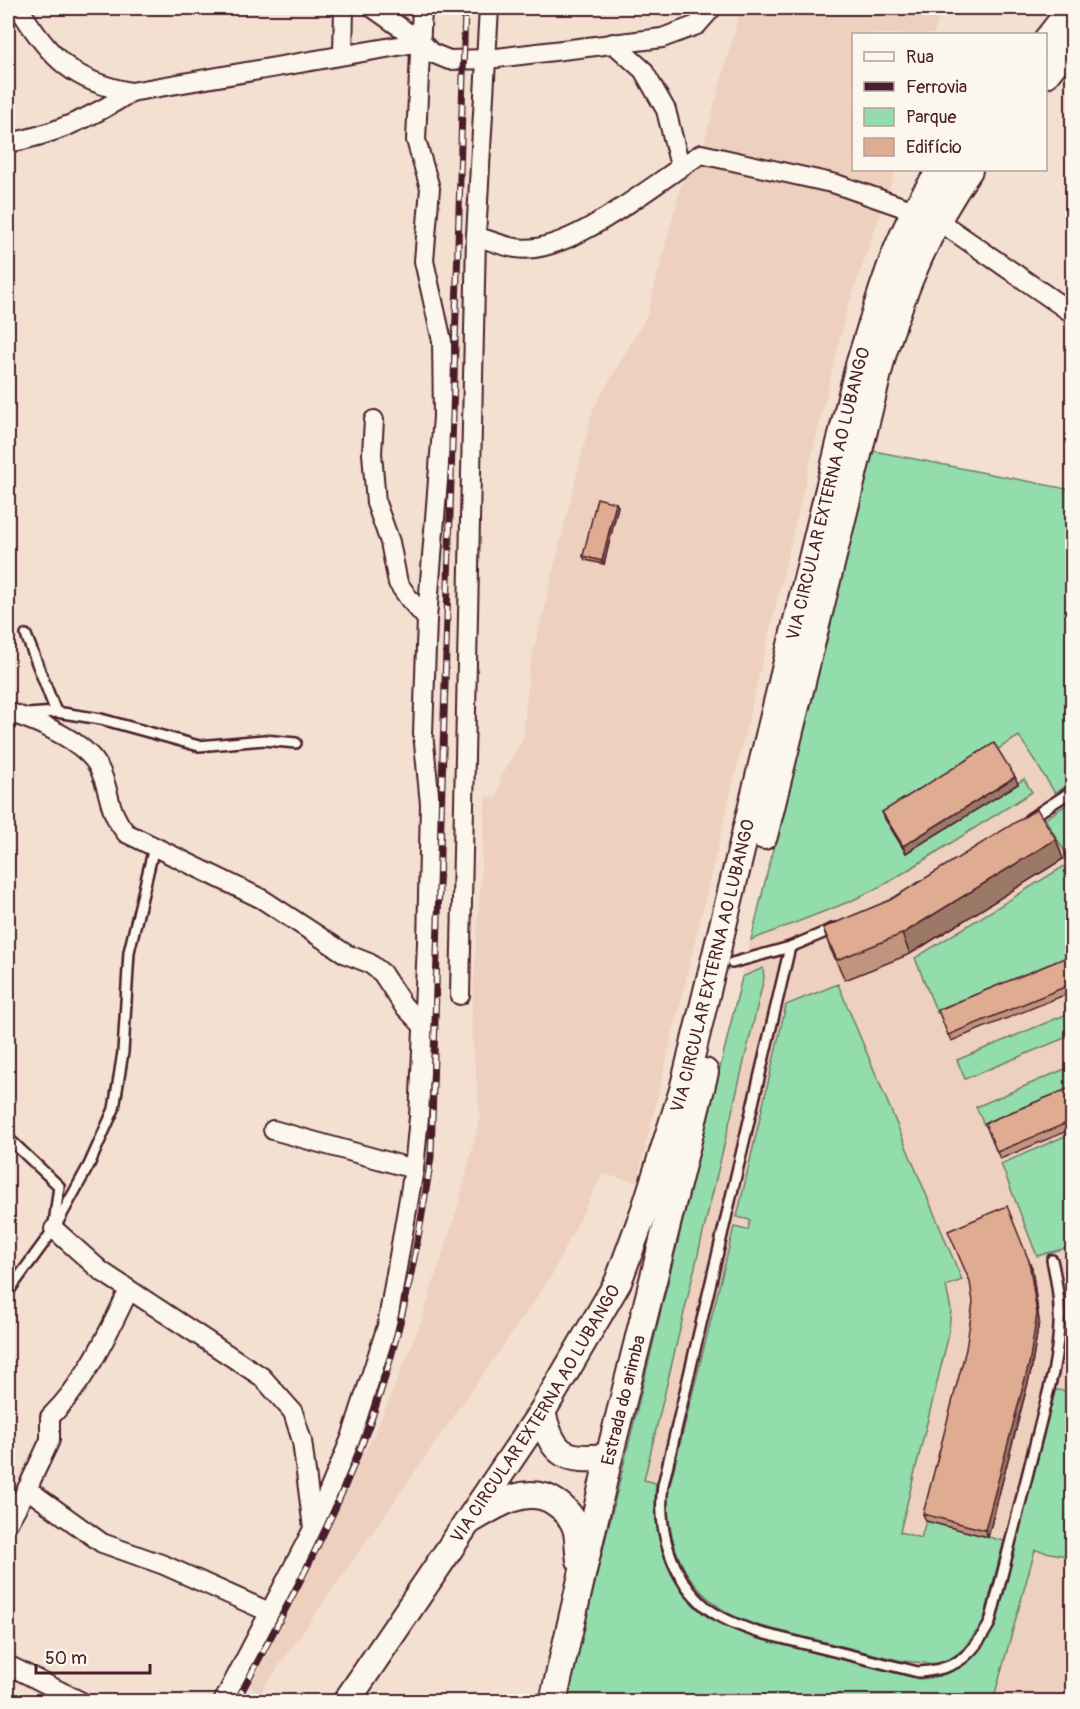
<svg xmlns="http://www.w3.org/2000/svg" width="1080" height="1709" font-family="Pangolin,sans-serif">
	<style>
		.built { fill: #edd0be }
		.green { fill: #93dcab; stroke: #6e7e6b; stroke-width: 1.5 }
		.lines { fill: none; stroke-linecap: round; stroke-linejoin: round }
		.lane-casing { stroke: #4a1f2b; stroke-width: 14 }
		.street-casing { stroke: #4a1f2b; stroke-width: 22 }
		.secondary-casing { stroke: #4a1f2b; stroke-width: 30 }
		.lane { stroke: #fbf7ec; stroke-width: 9 }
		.street { stroke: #fbf7ec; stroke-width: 18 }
		.secondary { stroke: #fbf7ec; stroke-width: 26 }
		.rail-casing { stroke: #4a1f2b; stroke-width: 7 }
		.rail { stroke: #fbf7ec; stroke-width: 4.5; stroke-dasharray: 14; stroke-linecap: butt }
		.wall { fill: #c0947e; stroke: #4a1f2b; stroke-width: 1.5 }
		.shaded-wall { fill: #9c7866; stroke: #4a1f2b; stroke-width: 1.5 }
		.building { fill: #dfac92; stroke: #4a1f2b; stroke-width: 1.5 }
		.labels { text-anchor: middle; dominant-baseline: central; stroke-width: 6; stroke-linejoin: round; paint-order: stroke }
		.street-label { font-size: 18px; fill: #4a1f2b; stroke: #fbf7ec }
	</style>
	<rect width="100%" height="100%" fill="#f3e0d1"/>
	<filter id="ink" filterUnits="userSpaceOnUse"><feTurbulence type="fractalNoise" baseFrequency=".0167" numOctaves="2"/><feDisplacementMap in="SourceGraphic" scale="12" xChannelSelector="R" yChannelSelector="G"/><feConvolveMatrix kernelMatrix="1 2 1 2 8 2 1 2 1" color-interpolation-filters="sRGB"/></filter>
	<g filter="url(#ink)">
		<g class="built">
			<path d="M741 8H941L934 34H854V170H896L847 309 637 1182 602 1174 549 1280 260 1693 245 1684 376 1431 421 1322 458 1206 480 1117 471 1024 486 796 497 798 501 777 523 739 529 670 593 409 647 316 682 182 701 154Z"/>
			<path d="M869 450 1072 490V1701L566 1702Z"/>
		</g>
		<g class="green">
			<path d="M869 450 1072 490V783L1055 793 1019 736 885 819 906 853 1024 779 1032 792 889 882 851 901 751 940Z"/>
			<path d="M1072 801V958L937 1013 915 958 1071 862 1045 819Z"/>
			<path d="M763 968 764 978 644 1480 656 1483C651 1538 669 1601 724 1626 751 1638 780 1644 808 1651 845 1660 882 1670 919 1679 960 1676 973 1659 995 1627L1055 1390 1069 1391 1072 1372V1557L1035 1550 993 1701 566 1702 742 977Z"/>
			<path d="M838 984 962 1280 946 1286 951 1310 948 1338 900 1532 921 1538 926 1521 1004 1541 983 1623 963 1649 951 1659 938 1664 902 1661 744 1622C689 1594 669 1557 667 1496L734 1227 748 1230 750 1220 737 1217 786 1005Z"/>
			<path d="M1072 1012V1035L965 1079 957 1060Z"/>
			<path d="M1072 1066V1089L984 1125 976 1107Z"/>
			<path d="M1072 1133V1259L1070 1247 1037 1256 1001 1164Z"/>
		</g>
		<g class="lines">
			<defs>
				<g id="lane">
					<path d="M26 635 56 712"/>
					<path d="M27 714 56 712 101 719 199 746 264 740 296 743"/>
					<path d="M1029 819 1072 791"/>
					<path d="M790 947 663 1485C657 1529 671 1578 707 1608 721 1619 740 1626 757 1632L918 1672C956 1670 972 1656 990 1623L1053 1373C1061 1330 1062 1303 1052 1260"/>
					<path d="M732 963 790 947 835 928"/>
					<path d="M8 1138 59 1186 54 1224"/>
					<path d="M8 1292 54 1229 89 1165 114 1109 123 1052 129 952 154 847"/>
				</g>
				<g id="street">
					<path d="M19 8C49 57 73 82 131 92L421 42"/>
					<path d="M373 8 421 42 432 53 449 60 488 59 662 38 697 25 712 8"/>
					<path d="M613 43 643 70 666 110 680 166"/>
					<path d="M343 55 344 8"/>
					<path d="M8 143C53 135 93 117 131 92"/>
					<path d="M936 219 1072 313"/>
					<path d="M476 236C489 240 502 246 516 248 569 257 656 181 701 154L836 184 914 211"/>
					<path d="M374 420 372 453 376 503 390 542 398 583 410 600 427 619"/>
					<path d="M8 712C36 721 87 741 100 770 111 793 107 810 126 833L262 899 346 954 369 963 382 973 403 1005 423 1026"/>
					<path d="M460 995 476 236 489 8"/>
					<path d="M273 1130 414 1169"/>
					<path d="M54 1229 101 1271 262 1377 293 1412 302 1441 313 1528"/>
					<path d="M129 1290C107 1335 87 1381 50 1417V1440L27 1489 102 1543 164 1565 269 1612"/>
					<path d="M8 1523 27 1489"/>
					<path d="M8 1665 82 1702"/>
					<path d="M223 1702 313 1529 351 1438 387 1326 414 1169 419 1117 427 943 430 804 423 733 427 619 443 417 442 341 424 261 430 188 416 140 422 8"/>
				</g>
				<g id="secondary">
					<path d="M1046 41 1072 8"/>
					<path d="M1046 74 1072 41"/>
					<path d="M764 836 883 353C904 287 929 226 969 170"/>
					<path d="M542 1412C553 1457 565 1461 609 1457"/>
					<path d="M471 1520C496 1505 528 1483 556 1503 564 1508 573 1518 576 1528 579 1537 578 1550 580 1560"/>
					<path id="s1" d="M346 1702 542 1412 618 1282 645 1209 683 1090 859 365C880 299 898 225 942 170"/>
					<path id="s2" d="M553 1702 609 1457 705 1072"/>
				</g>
			</defs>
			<use href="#lane" class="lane-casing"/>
			<use href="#street" class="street-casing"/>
			<use href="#secondary" class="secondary-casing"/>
			<use href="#lane" class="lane"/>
			<use href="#street" class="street"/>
			<use href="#secondary" class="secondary"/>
			<defs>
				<path id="rail" d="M236 1702C281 1618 328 1533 362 1444 398 1352 417 1254 431 1157L465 8"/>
			</defs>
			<use href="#rail" class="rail-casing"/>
			<use href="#rail" class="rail"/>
		</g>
		<g class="wall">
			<path d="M618 506 604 564 585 560 583 556Z"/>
			<path d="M1015 777 1018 784 906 853 885 819 882 812Z"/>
			<path d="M1056 839 1063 859 910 954 845 980 830 948 823 928Z"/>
			<path d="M1072 955V992L951 1041 938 1010Z"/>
			<path d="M1072 1087V1129L1000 1159 985 1123Z"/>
			<path d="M1032 1268 1039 1321 1031 1371 988 1537 926 1521 923 1514Z"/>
		</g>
		<g class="shaded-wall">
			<path d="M616 503 618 506 604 564 602 561Z"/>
			<path d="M1015 777 1018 784 906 853 903 846Z"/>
			<path d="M1056 839 1063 859 910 954 902 934Z"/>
			<path d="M1029 1261 1032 1268 1039 1321 1031 1371 988 1537 985 1530Z"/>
		</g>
		<g class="building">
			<path d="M597 498 616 503 602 561 583 556Z"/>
			<path d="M994 743 1015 777 903 846 882 812Z"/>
			<path d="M1037 809 1056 839 902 934 837 960 823 928 890 900Z"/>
			<path d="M1072 955V984L948 1035 938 1010Z"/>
			<path d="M1072 1087V1121L997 1152 985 1123Z"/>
			<path d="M1072 1194V1203L1068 1197Z"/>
			<path d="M1007 1206 1029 1261 1037 1314 1029 1364 985 1530 923 1514 966 1349 973 1302 970 1282 948 1231Z"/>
		</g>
	</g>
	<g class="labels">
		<g class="street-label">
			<text stroke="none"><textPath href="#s1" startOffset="1317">VIA CIRCULAR EXTERNA AO LUBANGO</textPath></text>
			<text stroke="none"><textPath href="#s1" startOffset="831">VIA CIRCULAR EXTERNA AO LUBANGO</textPath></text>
			<text stroke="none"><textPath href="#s2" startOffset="310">Estrada do arimba</textPath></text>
			<text stroke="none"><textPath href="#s1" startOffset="345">VIA CIRCULAR EXTERNA AO LUBANGO</textPath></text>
		</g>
	</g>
	<rect width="1080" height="1709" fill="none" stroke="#fbf7ec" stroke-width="30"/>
	<rect x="15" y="15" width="1050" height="1679" fill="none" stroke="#4a1f2b" stroke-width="2" filter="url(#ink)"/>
	<rect x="852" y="33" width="195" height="138" fill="#fbf7ec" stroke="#b4a19f" stroke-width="1.5"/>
	<rect x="864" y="52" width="30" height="9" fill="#fbf7ec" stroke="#b4a19f" stroke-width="1.5"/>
	<text x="906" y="63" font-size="18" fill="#4a1f2b">Rua</text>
	<rect x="864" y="82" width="30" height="9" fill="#4a1f2b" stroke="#b4a19f" stroke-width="1.5"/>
	<text x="906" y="93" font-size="18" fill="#4a1f2b">Ferrovia</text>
	<rect x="864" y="108" width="30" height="18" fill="#93dcab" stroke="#b4a19f" stroke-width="1.5"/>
	<text x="906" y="123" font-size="18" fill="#4a1f2b">Parque</text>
	<rect x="864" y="138" width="30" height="18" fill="#dfac92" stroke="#b4a19f" stroke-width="1.5"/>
	<text x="906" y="153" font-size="18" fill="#4a1f2b">Edifício</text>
	<path d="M36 1664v9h114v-9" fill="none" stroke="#4a1f2b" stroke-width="3"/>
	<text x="45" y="1664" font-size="18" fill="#4a1f2b" stroke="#fbf7ec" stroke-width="4.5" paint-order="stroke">50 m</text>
</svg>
